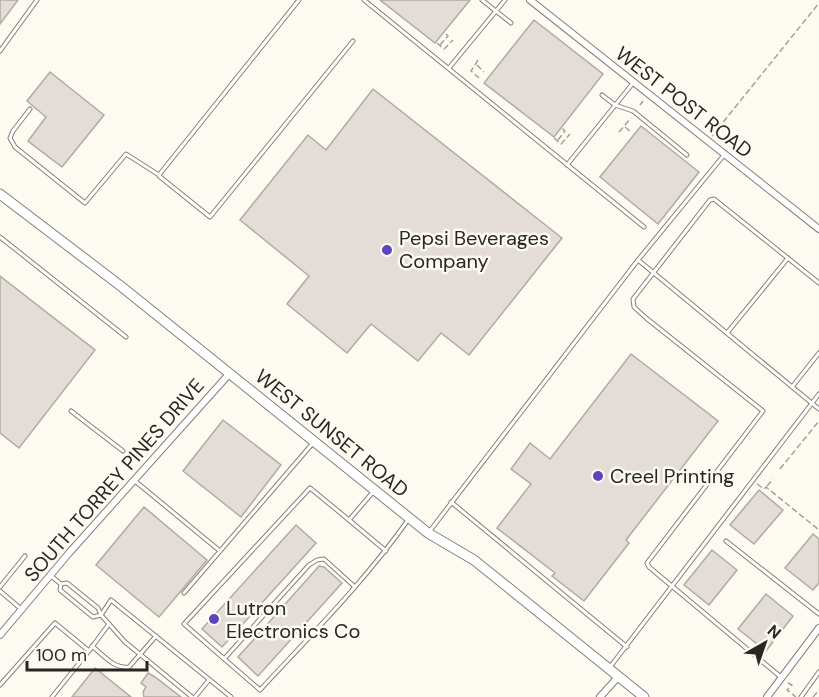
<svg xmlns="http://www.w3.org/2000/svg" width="819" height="697" font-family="'DM Sans',sans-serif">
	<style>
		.building { fill: #e4ddd7; stroke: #b0aaa4; stroke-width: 1.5 }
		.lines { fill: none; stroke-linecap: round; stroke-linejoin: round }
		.lane-casing { stroke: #828079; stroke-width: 5 }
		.street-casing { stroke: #828079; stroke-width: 8 }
		.secondary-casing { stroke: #828079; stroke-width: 11 }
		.path { stroke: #a3a19b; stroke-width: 1.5; stroke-dasharray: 6 3; stroke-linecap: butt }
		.lane { stroke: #fff; stroke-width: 3 }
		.street { stroke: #fff; stroke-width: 6 }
		.secondary { stroke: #fff; stroke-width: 9 }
		.poi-dot { fill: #5b46be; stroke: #fdfaf2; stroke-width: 2 }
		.labels { text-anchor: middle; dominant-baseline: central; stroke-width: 5; stroke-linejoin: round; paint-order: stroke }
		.street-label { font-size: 20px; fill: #282724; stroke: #fdfaf2 }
		.poi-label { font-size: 20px; fill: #282724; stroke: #fdfaf2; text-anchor: start }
	</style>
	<rect width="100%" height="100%" fill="#fdfaf2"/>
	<g class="building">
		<path d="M0 0H18L0 24Z"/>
		<path d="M380 0H470L435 43Z"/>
		<path d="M534 20 603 74 554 137 484 83Z"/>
		<path d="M50 72 104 115 62 167 28 141 46 117 27 101Z"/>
		<path d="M373 89 562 238 469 355 441 333 418 361 371 324 347 353 287 304 309 276 240 220 308 135 326 150Z"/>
		<path d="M641 126 699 172 658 224 600 177Z"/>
		<path d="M0 276 95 350 19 448 0 433Z"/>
		<path d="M631 354 718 421 626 540 629 543 584 601 552 576 555 573 497 528 531 484 511 469 530 443 550 459Z"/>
		<path d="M223 420 281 465 241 517 183 471Z"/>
		<path d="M759 490 783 510 754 544 730 525Z"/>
		<path d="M144 507 207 560 159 617 96 565Z"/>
		<path d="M296 525 316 543 222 647 202 629Z"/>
		<path d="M813 534 819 539V583L813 590 785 568Z"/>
		<path d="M712 550 737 570 709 605 684 585Z"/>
		<path d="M319 566 324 567 342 583 258 676 238 657Z"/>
		<path d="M766 594 793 616 766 651 738 629Z"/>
		<path d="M95 668 131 697H72Z"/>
		<path d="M148 673 155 677 181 697H144L143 692 146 687 141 683Z"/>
	</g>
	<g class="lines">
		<defs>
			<g id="lane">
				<path d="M364 0 644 227"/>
				<path d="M482 0 511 23"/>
				<path d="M0 51 37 0"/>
				<path d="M449 68 505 0"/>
				<path d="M602 95 615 105 633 111 687 155"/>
				<path d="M30 109 13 131 10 138 15 147 85 203 126 154 159 175 299 0"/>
				<path d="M567 165 633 83"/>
				<path d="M159 176 210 217 353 41"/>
				<path d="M0 237 126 337"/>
				<path d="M638 260 819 409"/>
				<path d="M727 333 788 258"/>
				<path d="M792 387 819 353"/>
				<path d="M71 411 123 451"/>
				<path d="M135 481 220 551"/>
				<path d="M373 492 349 520 310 488 184 624 260 690C311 635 365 581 408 520"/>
				<path d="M451 502 627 647"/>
				<path d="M349 520 386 551"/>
				<path d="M429 532 638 260 724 155"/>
				<path d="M726 541 819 614"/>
				<path d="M51 576 61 584 60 590 93 617 101 615 98 608 67 583 61 584"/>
				<path d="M0 587 25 556"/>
				<path d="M0 591 21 609"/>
				<path d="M184 593 313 443"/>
				<path d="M92 646C103 655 114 669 129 667L156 636"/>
				<path d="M224 659 309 565 317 560 324 559 355 587"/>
				<path d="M610 667 819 394"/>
				<path d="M782 678 649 567 647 563 763 411 646 318 634 307 633 299 710 200 714 199 819 283"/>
				<path d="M0 685 55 623 89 651 109 624"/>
				<path d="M52 697 89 651"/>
				<path d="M192 697 125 642 101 615 111 600 231 697"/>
				<path d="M195 697 209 680"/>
				<path d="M801 697 819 672"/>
			</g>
			<g id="street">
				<path d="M530 0 819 229"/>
				<path d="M0 635 69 553 230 373"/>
				<path d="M600 697 618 677"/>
				<path d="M767 697 819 628"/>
			</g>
			<path id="secondary" d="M0 194 122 287 428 533 474 560 644 697"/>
		</defs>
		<use href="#lane" class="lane-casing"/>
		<use href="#street" class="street-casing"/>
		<use href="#secondary" class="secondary-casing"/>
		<g class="path">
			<path d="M437 43 444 49 453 40"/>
			<path d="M440 45 448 36 445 33"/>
			<path d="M478 60 471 71 479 78"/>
			<path d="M477 65 484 72"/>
			<path d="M640 105 643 101"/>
			<path d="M625 127 631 132"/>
			<path d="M619 132 631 118"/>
			<path d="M712 136 819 3"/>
			<path d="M554 138 561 144 570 134"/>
			<path d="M558 140 565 131 562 128"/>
			<path d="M780 469 819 421"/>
			<path d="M757 484 764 489 766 487 819 530"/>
			<path d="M767 486 773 479"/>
			<path d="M788 683 792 685 787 690 796 697"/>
			<path d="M813 697 819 690"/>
		</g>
		<use href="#lane" class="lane"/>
		<use href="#street" class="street"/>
		<use href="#secondary" class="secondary"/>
	</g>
	<g class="poi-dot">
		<circle cx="387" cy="250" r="6"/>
		<circle cx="598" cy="476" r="6"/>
		<circle cx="214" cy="619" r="6"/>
	</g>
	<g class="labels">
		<g class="street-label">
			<text transform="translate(684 102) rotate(38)">WEST POST ROAD</text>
			<text transform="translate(332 433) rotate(39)">WEST SUNSET ROAD</text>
			<text transform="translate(114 480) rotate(-49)">SOUTH TORREY PINES DRIVE</text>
		</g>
		<g class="poi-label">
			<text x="399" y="238">Pepsi Beverages<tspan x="399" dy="23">Company</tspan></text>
			<text x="610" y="476">Creel Printing</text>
			<text x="226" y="608">Lutron<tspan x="226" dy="23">Electronics Co</tspan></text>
		</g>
	</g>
	<g transform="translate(765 643) rotate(40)" stroke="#fdfaf2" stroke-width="4.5" paint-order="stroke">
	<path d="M0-4.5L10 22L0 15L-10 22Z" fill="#282724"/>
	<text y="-9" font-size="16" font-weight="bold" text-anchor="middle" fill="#282724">N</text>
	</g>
	<path d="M27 661v9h120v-9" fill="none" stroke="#282724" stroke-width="3"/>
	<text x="36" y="661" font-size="18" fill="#282724" stroke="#fdfaf2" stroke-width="4.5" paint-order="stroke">100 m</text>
</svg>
